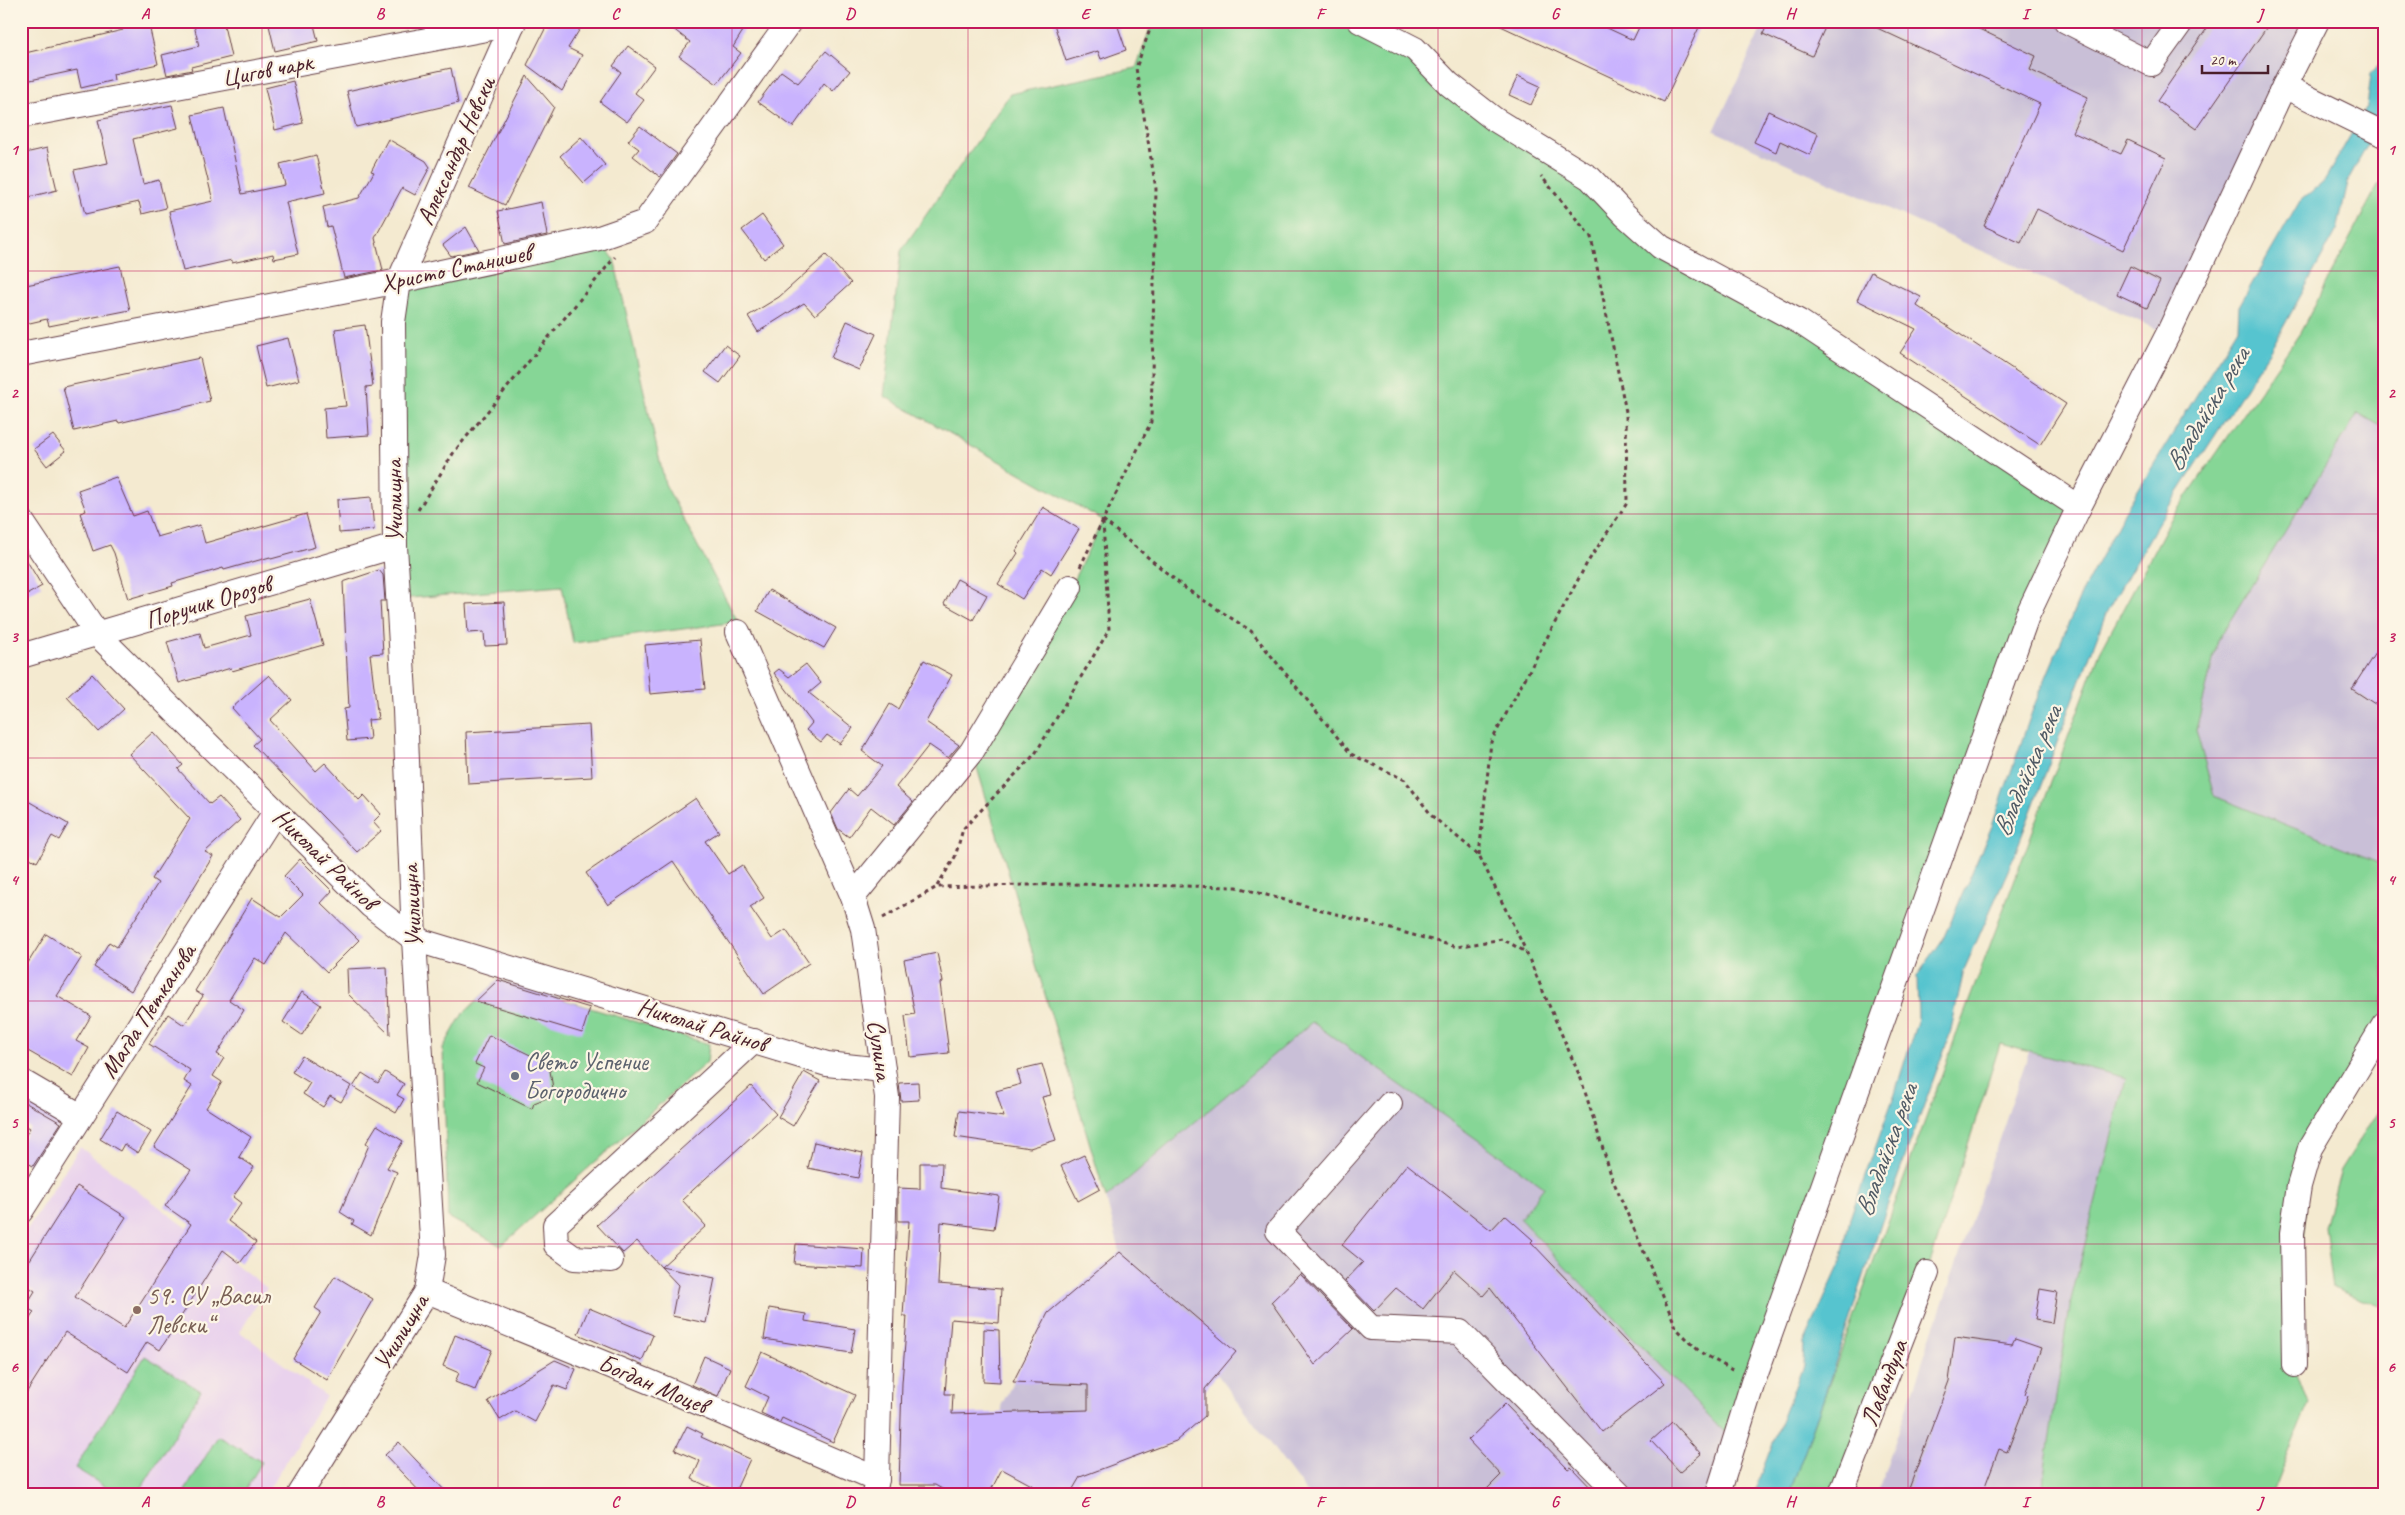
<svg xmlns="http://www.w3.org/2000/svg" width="2405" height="1515" font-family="Caveat,sans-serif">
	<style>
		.built { fill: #e9d2ed }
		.industrial { fill: #c9bfd7 }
		.green { fill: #86d696; stroke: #687a60 }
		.water { fill: #57c4cf; stroke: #50727d }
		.building { fill: #c9b3fe }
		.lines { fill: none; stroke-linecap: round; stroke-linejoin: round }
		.minor-casing { stroke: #643d44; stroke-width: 26 }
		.path { stroke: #643d44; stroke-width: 3; stroke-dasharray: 4 4; stroke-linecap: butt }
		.minor { stroke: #fff; stroke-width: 24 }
		.grid { fill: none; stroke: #c2185b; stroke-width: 1; stroke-opacity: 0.55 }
		.worship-dot { fill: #6b7280; stroke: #fcf5e5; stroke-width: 2 }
		.education-dot { fill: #8d6e63; stroke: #fcf5e5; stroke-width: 2 }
		.labels { text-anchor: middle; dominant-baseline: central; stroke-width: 4.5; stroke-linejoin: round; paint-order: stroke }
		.street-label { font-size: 25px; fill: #4a1f2b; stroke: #fcf5e5 }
		.worship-label { font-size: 25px; fill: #5b616d; stroke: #fcf5e5; text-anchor: start }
		.education-label { font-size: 25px; fill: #785e54; stroke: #fcf5e5; text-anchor: start }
		.water-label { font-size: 26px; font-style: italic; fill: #4f5964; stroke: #fcf5e5 }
		.neatline { fill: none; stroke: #c2185b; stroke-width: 2 }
		.grid-label { font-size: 16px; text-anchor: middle; font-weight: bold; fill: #c2185b }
	</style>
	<rect width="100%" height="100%" fill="#fcf5e5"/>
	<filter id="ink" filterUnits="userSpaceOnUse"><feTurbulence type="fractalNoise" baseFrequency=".02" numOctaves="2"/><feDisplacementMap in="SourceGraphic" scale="10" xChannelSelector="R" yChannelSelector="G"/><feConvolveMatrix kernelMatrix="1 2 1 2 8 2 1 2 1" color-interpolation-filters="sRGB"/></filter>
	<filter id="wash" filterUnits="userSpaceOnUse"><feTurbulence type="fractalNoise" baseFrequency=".0096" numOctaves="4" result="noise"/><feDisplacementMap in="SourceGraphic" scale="20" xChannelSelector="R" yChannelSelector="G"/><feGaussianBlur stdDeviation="1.12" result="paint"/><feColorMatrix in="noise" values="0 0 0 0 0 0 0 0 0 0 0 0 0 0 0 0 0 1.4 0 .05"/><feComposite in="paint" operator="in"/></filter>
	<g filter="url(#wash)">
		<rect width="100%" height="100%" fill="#f4ead0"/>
		<path class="built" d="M80 1147 267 1288 240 1332 326 1396 266 1494H21V1239Z"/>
		<g class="industrial">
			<path d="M1765 21H2317L2168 334 1714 131Z"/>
			<path d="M2358 412 2384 428V864L2214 796 2196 730 2218 640Z"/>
			<path d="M1312 1021 1544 1187 1520 1219 1734 1443 1718 1494H1308L1217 1374 1205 1389V1416L1176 1441 1080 1477 1042 1465 1008 1445 1001 1406 1048 1313 1120 1252 1106 1198Z"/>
			<path d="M2029 1052 2126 1077 2071 1300 2044 1475 2043 1494H1877Z"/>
		</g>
		<g class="green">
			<path d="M1153 21H1360L1625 215 2079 507 1734 1443 1520 1219 1544 1187 1312 1022 1106 1198 972 751 1070 587 1103 520 884 396 901 251 1010 94 1136 68Z"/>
			<path d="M2384 184V428L2358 413 2218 640 2196 730 2214 796 2384 864V1025L2310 1148 2294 1365 2308 1403 2272 1494H2043L2044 1475 2071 1300 2126 1078 2000 1044 1927 1273 1841 1494H1789L1957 1033 2100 652 2171 519 2300 333 2378 185Z"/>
			<path d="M599 238 614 259 665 484 738 622 573 643 562 586 397 599 399 281Z"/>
			<path d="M498 980 709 1044 707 1062 501 1246 448 1217 443 1048 462 1015Z"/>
			<path d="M2384 1102V1308L2333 1288 2325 1226 2341 1170Z"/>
			<path d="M145 1356 201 1391 138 1494H117L75 1468Z"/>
			<path d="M218 1436 262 1462 243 1494H183Z"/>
		</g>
		<path class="water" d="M2384 58V116L2349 178 2337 230 2270 351 2162 517 2106 613 2013 859 1964 970 1950 1034 1885 1212 1823 1400 1789 1494H1753L1803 1366 1804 1343 1841 1262 1850 1218 1895 1093 1918 1018 1917 976 1943 939 1992 826 2034 706 2081 594 2125 511 2238 328 2239 306 2300 201 2324 181 2367 107 2371 74Z"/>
		<g id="blocks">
			<g class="building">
				<path d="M133 21H148L158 64 113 74 114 80 81 88 77 70 21 82V54L123 30 121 24Z"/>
				<path d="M193 21H223L231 57 191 67 192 70 167 75 162 55 199 46Z"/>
				<path d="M268 21H313L318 41 275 51Z"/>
				<path d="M549 21H585L568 48 582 55 562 91 527 65Z"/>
				<path d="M663 21H749L733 47 741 53 717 84 679 56 690 42Z"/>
				<path d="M1053 21H1116L1126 50 1101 59 1098 51 1066 61Z"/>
				<path d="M1490 21H1592L1633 40 1642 21H1702L1664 102Z"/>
				<path d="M1769 21H1828L1812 56 1763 34Z"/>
				<path d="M1862 21H1981L1977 28 2036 56 2030 70 2088 97 2072 132 2121 154 2128 140 2166 158 2123 250 2037 209 2021 243 1984 226 2040 104Z"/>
				<path d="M2212 21H2271L2196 129 2157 101Z"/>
				<path d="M628 46 655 66 635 93 644 100 627 122 600 102 621 72 613 66Z"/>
				<path d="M826 51 850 71 833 91 824 83 793 127 758 102 781 71 798 83Z"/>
				<path d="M451 68 458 103 356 127 347 91Z"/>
				<path d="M527 76 554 107 505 205 469 188Z"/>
				<path d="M1518 76 1540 86 1531 105 1509 95Z"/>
				<path d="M293 81 303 123 275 130 265 88Z"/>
				<path d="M172 105 178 128 133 139 143 184 159 180 166 208 142 214 139 202 85 214 74 170 108 163 98 120Z"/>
				<path d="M224 108 242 194 285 185 280 164 316 155 325 193 286 202 298 254 274 259 273 254 232 263V260L183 271 169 211 213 201 192 115Z"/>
				<path d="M1768 111 1818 134 1810 155 1780 141 1776 152 1754 142Z"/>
				<path d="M640 126 677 154 660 177 633 156 639 149 628 141Z"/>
				<path d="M581 137 605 165 584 183 560 156Z"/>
				<path d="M388 139 426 161 430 167 415 195 402 188 375 238 383 270 344 278 331 226 327 227 323 207 359 198 374 172 371 171Z"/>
				<path d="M47 148 57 190 21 199V154Z"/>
				<path d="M541 202 547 235 505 244 498 211Z"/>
				<path d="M762 215 783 244 764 259 742 230Z"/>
				<path d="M466 227 479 250 451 256 443 245Z"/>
				<path d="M826 255 851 283 815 315 804 303 758 332 748 316 779 297Z"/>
				<path d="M120 266 130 310 49 326 47 319 21 325V286Z"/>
				<path d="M2130 266 2160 281 2147 308 2117 294Z"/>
				<path d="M1871 272 1921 297 1917 306 2066 404 2040 445 1900 353 1916 329 1857 300Z"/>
				<path d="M847 321 876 334 859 370 831 358Z"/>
				<path d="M365 325 373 386 366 387 369 435 326 438 324 408 346 406 335 329Z"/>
				<path d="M288 338 299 380 266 388 256 346Z"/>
				<path d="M725 345 740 356 720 383 705 372Z"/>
				<path d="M200 358 210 401 119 423 118 421 74 431 63 387Z"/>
				<path d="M53 435 66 451 47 466 34 449Z"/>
				<path d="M116 477 133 516 147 511 157 537 200 525 205 543 306 514 315 547 271 559 270 557 224 570 223 568 172 583 173 586 128 599 114 553 110 545 93 551 80 513 86 511 78 490Z"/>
				<path d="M371 497 374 530 339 533 337 500Z"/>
				<path d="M1043 507 1079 529 1051 574 1042 568 1022 599 998 584 1018 553 1016 551Z"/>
				<path d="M21 551 42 586 21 598Z"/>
				<path d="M379 570 383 575 385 601H380L383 653 370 654 378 719 368 720 370 739 347 741 344 709 349 708 343 582Z"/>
				<path d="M957 579 987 595 973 620 944 604Z"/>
				<path d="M769 590 836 628 824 648 757 611Z"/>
				<path d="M310 599 323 645 232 671 231 668 179 683 167 642 200 633 204 648 251 635 246 616Z"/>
				<path d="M504 602 507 645 485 646 484 632 468 633 466 604Z"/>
				<path d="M2384 639V710L2352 689Z"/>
				<path d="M700 640 705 689 650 694 645 645Z"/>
				<path d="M924 660 952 675 926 722 959 745 948 758 929 745 896 787 913 802 894 825 871 807 849 837 838 829 831 813 849 789 857 796 882 766 862 751 890 704 898 709Z"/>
				<path d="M806 664 821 683 809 693 853 728 840 744 827 735 821 742 806 730 812 723 774 673 779 669 789 677Z"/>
				<path d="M92 674 124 709 99 732 67 697Z"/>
				<path d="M269 675 292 700 270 720 316 771 325 763 359 800 364 795 381 814 373 822 381 831 357 852 253 745 260 739 232 708Z"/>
				<path d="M589 725 592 777 468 784 466 732Z"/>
				<path d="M153 732 183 765 178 769 210 804 219 797 240 820 205 852 213 856 131 991 94 967 109 942 117 947 158 883 152 879 190 819 129 754Z"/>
				<path d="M21 797 68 824 59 840 52 836 37 862 21 853Z"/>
				<path d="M696 798 719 832 705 841 728 874 742 865 764 898 750 907 772 939 786 930 809 963 764 994 673 861 608 905 586 873Z"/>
				<path d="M300 859 332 891 321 903 359 940 327 972 286 933 266 965 255 958 229 1000 244 1010 217 1054 224 1058 213 1076 222 1082 206 1108 251 1137 239 1157 254 1167 233 1197 241 1203 228 1221 256 1242 240 1263 223 1250 160 1350 147 1342 128 1372 65 1332 21 1401V1333L34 1312 25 1307 35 1291 21 1282V1274L77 1186 126 1217 75 1297 124 1328 191 1224 165 1206 191 1170 154 1147 192 1086 184 1081 190 1070 149 1044 168 1014 184 1025 203 996 195 991 252 898 281 917 303 895 284 876Z"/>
				<path d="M46 934 82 957 57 996 91 1016 76 1041 89 1048 73 1077 21 1047V974Z"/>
				<path d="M937 953 943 982 940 983 949 1053 910 1057 905 1016 915 1014 904 960Z"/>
				<path d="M387 967 390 1035 348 994 347 969Z"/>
				<path d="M498 980 590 1008 582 1033 476 1001Z"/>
				<path d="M302 992 321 1005 302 1035 283 1022Z"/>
				<path d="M489 1035 553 1066 550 1071 553 1088 549 1097 534 1103 532 1109 477 1082 484 1068 475 1064Z"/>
				<path d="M302 1056 351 1086 341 1102 330 1096 323 1107 303 1094 310 1083 292 1072Z"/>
				<path d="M1042 1064 1051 1095 1042 1097 1056 1140 1030 1148 955 1137 959 1111 1004 1117 996 1091 1021 1084 1017 1070Z"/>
				<path d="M385 1072 404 1084 397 1095 404 1099 396 1113 353 1087 362 1073 378 1083Z"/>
				<path d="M804 1072 820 1081 793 1126 778 1117Z"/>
				<path d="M918 1082 919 1100 901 1101 899 1083Z"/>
				<path d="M751 1086 776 1114 682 1200 706 1226 661 1267 637 1241 623 1253 597 1225Z"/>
				<path d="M21 1100 61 1123 33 1166 21 1159V1142L30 1128 21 1123Z"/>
				<path d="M117 1111 151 1132 138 1153 124 1144 120 1151 100 1139Z"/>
				<path d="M377 1125 403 1141 387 1168 397 1172 371 1235 352 1224 354 1221 340 1212 369 1145 366 1143Z"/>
				<path d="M814 1142 863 1153 858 1178 808 1168Z"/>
				<path d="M1084 1155 1100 1189 1078 1201 1061 1166Z"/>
				<path d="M920 1163H942L941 1188 999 1196 994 1229 941 1222 938 1284 1001 1289 999 1323 951 1319 945 1394H953L952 1414 1088 1410V1385L1013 1382 1048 1313 1120 1252 1236 1352 1205 1389V1416L1176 1441 1080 1477 1070 1494H1048L1002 1469 989 1494H951L935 1485H899L902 1383 907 1316H903L909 1221H898V1188L920 1189Z"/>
				<path d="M1407 1164 1491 1230 1505 1215 1533 1240 1531 1242 1665 1383 1602 1432 1490 1288 1483 1296 1454 1270 1423 1309 1396 1288 1374 1311 1345 1281 1363 1262 1342 1245Z"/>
				<path d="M796 1244 864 1249 863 1268 794 1264Z"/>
				<path d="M661 1267 715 1278 706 1323 672 1316 678 1285Z"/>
				<path d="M1300 1274 1353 1329 1315 1365 1271 1302Z"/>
				<path d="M335 1276 373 1299 327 1380 293 1359 321 1312 315 1308Z"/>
				<path d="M2040 1289 2057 1292 2052 1323 2035 1320Z"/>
				<path d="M589 1308 653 1335 642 1361 578 1334Z"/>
				<path d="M769 1308 806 1314 805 1321 855 1329 851 1353 764 1339Z"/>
				<path d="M984 1329 999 1330 1000 1382 983 1381Z"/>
				<path d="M455 1335 492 1350 475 1390 455 1382 459 1373 443 1366Z"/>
				<path d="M1955 1337 2012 1345 2015 1339 2041 1348 2025 1394 2028 1395 2021 1416 2007 1452 1999 1449 1982 1494H1907L1949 1381Z"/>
				<path d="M762 1352 855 1395 833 1442 782 1418 780 1422 761 1413 768 1397 746 1386Z"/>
				<path d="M704 1356 730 1368 718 1396 692 1385Z"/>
				<path d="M555 1360 576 1369 567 1390 554 1385 535 1422 515 1411 500 1420 488 1401Z"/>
				<path d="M1505 1404 1568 1469 1571 1467 1597 1494H1482L1501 1475 1468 1440Z"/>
				<path d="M1672 1422 1701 1454 1680 1472 1651 1441Z"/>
				<path d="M687 1426 703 1434 701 1437 750 1459 734 1494H724L692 1479 700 1461 675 1450Z"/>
				<path d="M399 1442 448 1494H422L385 1455Z"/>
			</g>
		</g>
	</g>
	<g filter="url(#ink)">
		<use href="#blocks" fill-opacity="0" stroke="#643d44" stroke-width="1"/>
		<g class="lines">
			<defs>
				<g id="minor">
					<path d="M1360 21 1415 49 1449 84 1494 119 1590 178 1625 215 1661 247 1800 322 2079 507"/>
					<path d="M2066 21 2151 64 2182 21"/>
					<path d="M2284 86 2384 135"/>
					<path d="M21 116 513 24"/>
					<path d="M21 354 399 281 599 238 645 222 790 21"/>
					<path d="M21 520 98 635 371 906 414 939 827 1064 883 1070"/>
					<path d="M738 632 853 897 863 929 887 1097 877 1479 874 1494"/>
					<path d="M21 656 395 546"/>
					<path d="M853 897 972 751 1070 587"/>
					<path d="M21 1081 81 1116"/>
					<path d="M1390 1104 1278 1231 1371 1328 1460 1332 1619 1494"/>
					<path d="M21 1211 275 812"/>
					<path d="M611 1260 574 1258 556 1245 555 1225 754 1041"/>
					<path d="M427 1291 650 1382 877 1479"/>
					<path d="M2294 1365 2292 1233 2299 1186 2310 1148 2384 1025"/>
					<path d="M300 1494 427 1291 433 1255 414 939 405 710 395 546 393 322 399 281 514 21"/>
					<path d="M1718 1494 1753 1382 2027 616 2079 507 2168 334 2284 86 2317 21"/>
					<path d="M1841 1494 1927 1273"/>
				</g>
			</defs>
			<use href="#minor" class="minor-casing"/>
			<g class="path">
				<path d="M418 510 454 452 615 257"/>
				<path d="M1103 520 1185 588 1251 631 1351 754 1405 780 1432 816 1479 855 1526 951"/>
				<path d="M1080 567 1151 422 1156 189 1136 68 1153 21"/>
				<path d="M1479 855 1491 742 1587 563 1627 503 1626 412 1591 237 1541 176"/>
				<path d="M937 886 955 857 963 829 1035 754 1109 630 1103 521"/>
				<path d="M883 918 937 887 1071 884 1237 887 1457 947 1502 939 1526 952 1581 1079 1612 1178 1677 1329 1700 1352 1734 1371"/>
			</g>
			<use href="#minor" class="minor"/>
		</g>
	</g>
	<path class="grid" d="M262 21V1494M498 21V1494M732 21V1494M968 21V1494M1202 21V1494M1438 21V1494M1672 21V1494M1908 21V1494M2142 21V1494M21 271H2384M21 514H2384M21 758H2384M21 1001H2384M21 1244H2384"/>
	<circle class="worship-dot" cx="515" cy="1076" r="5"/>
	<circle class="education-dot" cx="137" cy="1310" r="5"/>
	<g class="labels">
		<g class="street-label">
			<text transform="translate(267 70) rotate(-11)">Цигов чарк</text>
			<text transform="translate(456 151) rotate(-66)">Александър Невски</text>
			<text transform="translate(456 268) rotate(-12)">Христо Станишев</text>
			<text transform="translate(394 501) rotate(-91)">Училищна</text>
			<text transform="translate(208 602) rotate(-17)">Поручик Орозов</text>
			<text transform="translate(325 859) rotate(44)">Николай Райнов</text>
			<text transform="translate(412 906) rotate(-93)">Училищна</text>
			<text transform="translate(148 1011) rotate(-57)">Магда Петканова</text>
			<text transform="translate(702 1025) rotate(17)">Николай Райнов</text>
			<text transform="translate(880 1050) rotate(82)">Сулина</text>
			<text transform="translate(401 1332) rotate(-59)">Училищна</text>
			<text transform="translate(1884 1383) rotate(-69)">Лавандула</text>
			<text transform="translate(653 1384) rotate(23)">Богдан Моцев</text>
		</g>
		<g class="worship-label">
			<text x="525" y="1062">Свето Успение<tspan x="525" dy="29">Богородично</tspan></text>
		</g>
		<g class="education-label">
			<text x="147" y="1296">59. СУ „Васил<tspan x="147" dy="29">Левски“</tspan></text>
		</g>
		<g class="water-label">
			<text transform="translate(2207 409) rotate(-59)">Владайска река</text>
			<text transform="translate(2027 771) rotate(-67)">Владайска река</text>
			<text transform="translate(1886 1150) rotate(-70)">Владайска река</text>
		</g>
	</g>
	<rect width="2405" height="1515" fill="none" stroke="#fcf5e5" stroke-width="55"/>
	<path d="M2202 65v8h66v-8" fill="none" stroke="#4a1f2b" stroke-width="2.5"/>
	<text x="2210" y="65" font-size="15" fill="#4a1f2b" stroke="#fcf5e5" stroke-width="4" paint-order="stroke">20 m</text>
	<rect x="28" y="28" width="2350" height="1460" class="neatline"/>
	<g class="grid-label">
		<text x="145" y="19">A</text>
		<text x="380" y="19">B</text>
		<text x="615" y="19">C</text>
		<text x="850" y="19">D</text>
		<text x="1085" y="19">E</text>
		<text x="1320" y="19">F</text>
		<text x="1555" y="19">G</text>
		<text x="1790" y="19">H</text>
		<text x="2025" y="19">I</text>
		<text x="2260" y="19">J</text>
		<text x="14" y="155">1</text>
		<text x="2391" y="155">1</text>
		<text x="14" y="398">2</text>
		<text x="2391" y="398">2</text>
		<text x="14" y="642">3</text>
		<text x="2391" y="642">3</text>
		<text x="14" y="885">4</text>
		<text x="2391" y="885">4</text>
		<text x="14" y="1128">5</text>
		<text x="2391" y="1128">5</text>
		<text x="14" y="1372">6</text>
		<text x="2391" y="1372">6</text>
		<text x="145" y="1507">A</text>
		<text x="380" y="1507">B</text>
		<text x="615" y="1507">C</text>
		<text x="850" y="1507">D</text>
		<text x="1085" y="1507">E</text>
		<text x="1320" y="1507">F</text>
		<text x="1555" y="1507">G</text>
		<text x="1790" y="1507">H</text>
		<text x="2025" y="1507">I</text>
		<text x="2260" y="1507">J</text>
	</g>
</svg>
